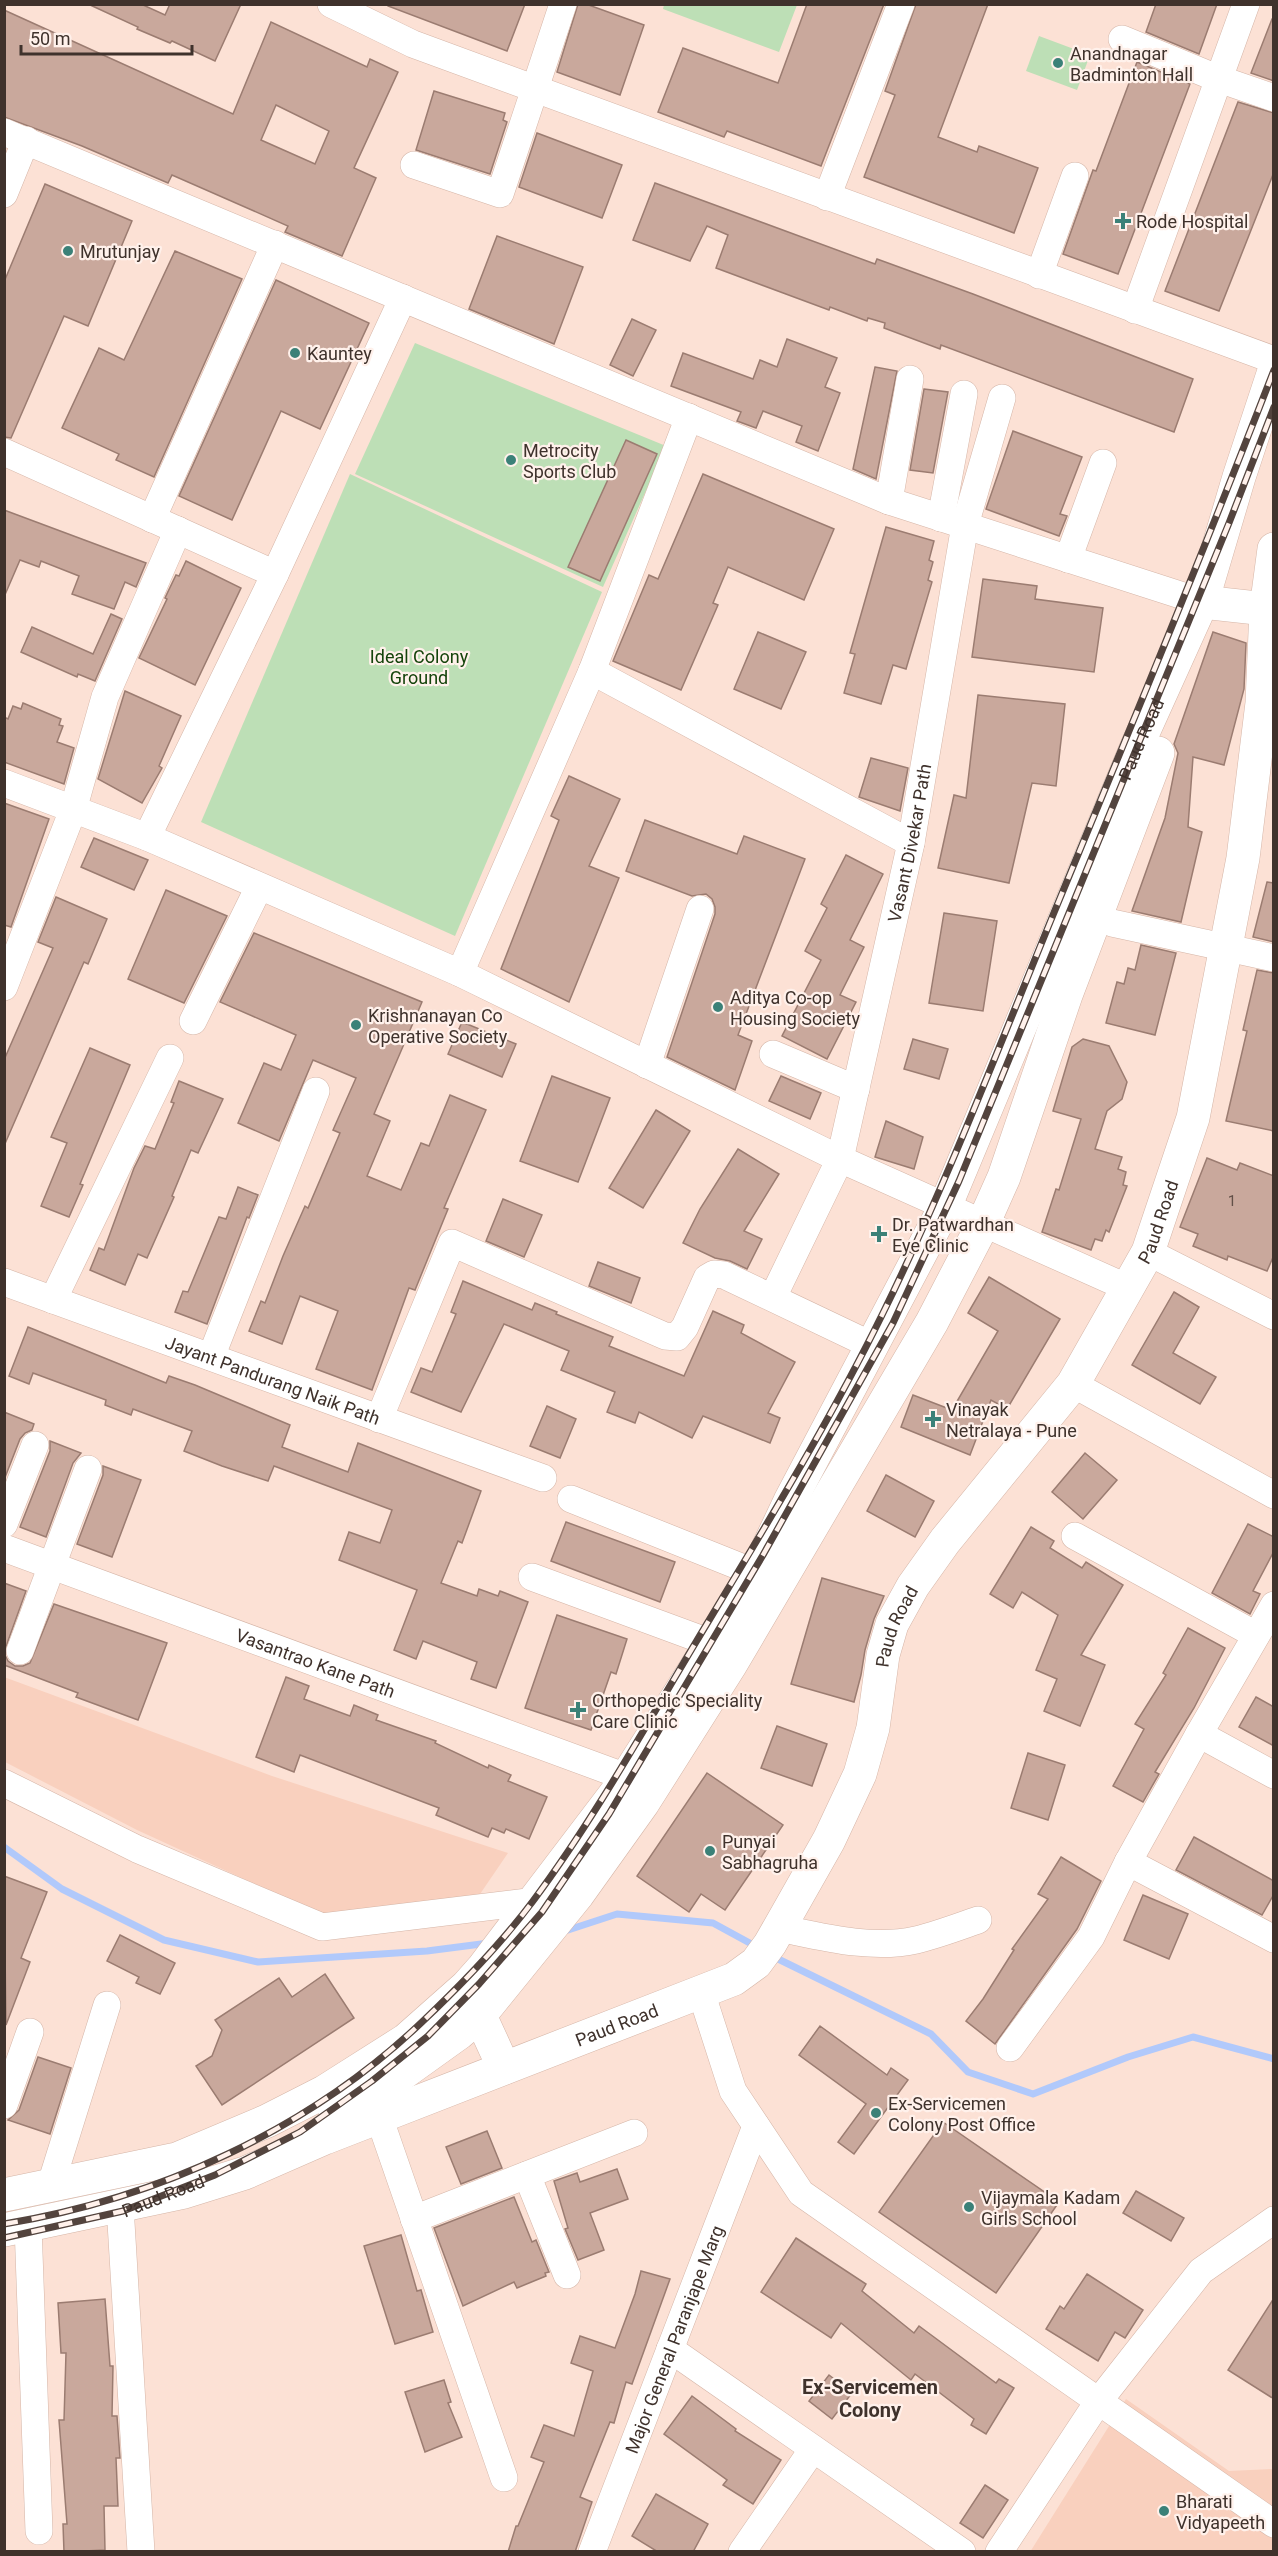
<svg xmlns="http://www.w3.org/2000/svg" width="1278" height="2556" font-family="Roboto,sans-serif">
	<style>
		.built { fill: #f9d0be }
		.green { fill: #bddfb6 }
		.lines { fill: none; stroke-linecap: round; stroke-linejoin: round }
		.stream { stroke: #b1c9fb; stroke-width: 7 }
		.building { fill: #c9a89c; stroke: #9b7c71; stroke-width: 1.5; fill-rule: evenodd }
		.minor-casing { stroke: #d5b5a7; stroke-width: 28 }
		.major-casing { stroke: #d5b5a7; stroke-width: 34 }
		.minor { stroke: #fff; stroke-width: 27 }
		.major { stroke: #fff; stroke-width: 33 }
		.rail-casing { stroke: #53443e; stroke-width: 7 }
		.rail { stroke: #fff1eb; stroke-width: 4.5; stroke-dasharray: 14; stroke-linecap: butt }
		.poi-dot { fill: #3b8178; stroke: #fff1eb; stroke-width: 2 }
		.labels { text-anchor: middle; dominant-baseline: central; stroke-width: 4.5; stroke-linejoin: round; paint-order: stroke }
		.number-label { font-size: 15px; fill: #625048 }
		.poi-label { font-size: 18px; fill: #3f322c; stroke: #fff1eb; text-anchor: start }
		.park-label { font-size: 18px; fill: #15440b; stroke: #fff1eb }
		.street-label { font-size: 18px; fill: #3f322c; stroke: #fff1eb }
		.neighbourhood-label { font-size: 20px; font-weight: bold; fill: #3f322c; stroke: #fff1eb }
	</style>
	<rect width="100%" height="100%" fill="#fce1d5"/>
	<g class="built">
		<path d="M4 1677 272 1776 508 1853 478 1897 323 1915 137 1830 5 1762Z"/>
		<path d="M1126 2399 1229 2471 1273 2469V2551L1030 2552Z"/>
	</g>
	<g class="green">
		<path d="M664 5V4L797 5 779 52 663 9Z"/>
		<path d="M1039 36 1090 55 1077 90 1026 71Z"/>
		<path d="M415 343 666 446 603 587 355 474Z"/>
		<path d="M350 474 602 592 455 936 201 822Z"/>
	</g>
	<g class="lines">
		<g class="stream">
			<path d="M4 1847 62 1889 164 1940 258 1962 427 1951 489 1943"/>
			<path d="M562 1932 617 1914 713 1923 757 1947"/>
			<path d="M772 1956 931 2034 968 2072 1033 2094 1128 2057 1193 2037 1274 2059"/>
		</g>
	</g>
	<g class="building">
		<path d="M88 4H141L165 15 170 4H241L215 61 172 41 170 43 137 29 138 27Z"/>
		<path d="M388 4H525L507 51 388 6Z"/>
		<path d="M578 4H586L644 25 620 95 557 72Z"/>
		<path d="M807 4H884L821 166 727 131 724 137 658 112 683 48 778 83Z"/>
		<path d="M916 4H988L938 137 977 152 979 146 1038 168 1014 233 864 177 895 95 885 91Z"/>
		<path d="M1156 4H1217L1199 54 1146 32Z"/>
		<path d="M4 10 233 114 271 22 367 67 370 59 398 72 354 168 376 178 342 256 285 232 288 226 172 175 168 183 82 146 4 117ZM276 105 329 131 315 164 261 140Z"/>
		<path d="M1272 19H1274V81L1251 73Z"/>
		<path d="M1137 62 1190 84 1118 274 1063 254 1093 170 1096 171Z"/>
		<path d="M434 91 505 113 503 120 507 122 490 174 416 150Z"/>
		<path d="M1238 102 1274 113V172L1219 311 1165 291Z"/>
		<path d="M537 133 622 165 602 218 519 187Z"/>
		<path d="M655 183 875 264 877 259 973 294 1193 379 1174 432 941 345 940 349 884 328 885 323 868 318 867 321 830 307 829 310 716 268 728 235 707 226 690 261 633 240Z"/>
		<path d="M45 184 132 221 88 326 64 316 11 438 4 437V282Z"/>
		<path d="M497 236 583 267 554 344 469 309Z"/>
		<path d="M175 251 242 279 154 477 116 460 119 454 62 428 99 348 124 360Z"/>
		<path d="M276 280 369 323 320 429 281 411 232 520 179 496Z"/>
		<path d="M632 319 656 330 633 376 610 365Z"/>
		<path d="M787 339 837 358 825 387 840 393 818 451 796 442 802 426 763 411 756 428 737 421 741 412 671 386 683 353 753 379 760 360 777 367Z"/>
		<path d="M875 367 897 371 876 479 853 469Z"/>
		<path d="M924 389 948 392 933 473 910 470Z"/>
		<path d="M1013 431 1082 457 1060 514 1067 516 1059 536 986 509Z"/>
		<path d="M626 440 657 454 600 581 568 567Z"/>
		<path d="M703 474 834 529 804 600 728 567 713 603 718 605 681 690 613 661 649 575 658 579Z"/>
		<path d="M4 510 146 563 136 587 125 582 114 609 72 594 79 576 41 561 39 567 20 560 4 597Z"/>
		<path d="M886 527 934 541 929 560 933 562 928 580 932 582 906 669 893 665 881 704 844 693 855 654 850 653Z"/>
		<path d="M186 561 241 588 195 685 139 658 167 599 165 598 176 575 179 576Z"/>
		<path d="M983 579 1037 586 1035 599 1103 608 1094 672 972 657Z"/>
		<path d="M111 614 122 619 95 681 78 674 77 677 21 652 32 627 93 654Z"/>
		<path d="M758 632 806 652 781 709 734 689Z"/>
		<path d="M1213 632 1246 643 1244 689 1224 765 1193 757 1188 827 1202 832 1181 922 1132 911 1165 818 1178 753 1174 744Z"/>
		<path d="M125 691 181 716 159 766 162 768 142 803 98 779Z"/>
		<path d="M978 695 1065 704 1056 786 1032 783 1009 883 938 868 954 795 966 798Z"/>
		<path d="M23 703 61 719 59 725 63 726 57 742 74 748 64 784 4 762V717L8 719 13 706 21 709Z"/>
		<path d="M871 758 908 768 900 811 859 797Z"/>
		<path d="M569 776 620 799 589 866 619 878 569 1002 501 969 559 820 551 816Z"/>
		<path d="M4 803 49 819 11 927 4 925Z"/>
		<path d="M645 820 737 854 744 836 805 859 738 1035 752 1041 735 1090 667 1057 715 914V907L712 899 706 894 692 896 626 871Z"/>
		<path d="M94 838 148 860 134 890 81 867Z"/>
		<path d="M846 855 883 874 850 940 864 947 840 995 856 1002 827 1059 782 1036 821 960 805 951 827 908 821 904Z"/>
		<path d="M1267 882 1274 883V942L1253 937Z"/>
		<path d="M166 890 227 916 184 1003 128 979Z"/>
		<path d="M56 897 107 919 88 964 84 962 4 1146V1060L53 948 38 942Z"/>
		<path d="M944 913 997 921 983 1011 929 1003Z"/>
		<path d="M254 933 422 1002 374 1114 390 1121 367 1176 401 1190 421 1143 429 1146 450 1095 486 1110 444 1208 448 1209 415 1290 409 1288 372 1390 316 1369 338 1311 300 1296 282 1344 249 1331 261 1301 265 1303 283 1256 305 1206 308 1208 340 1133 333 1130 356 1078 313 1060 279 1141 238 1123 264 1063 281 1070 296 1035 220 1002Z"/>
		<path d="M1141 945 1176 953 1155 1035 1106 1023 1117 982 1124 984 1128 968 1135 970Z"/>
		<path d="M1257 970 1274 973V1131L1226 1121 1247 1031 1243 1030Z"/>
		<path d="M462 1022 516 1044 502 1077 448 1054Z"/>
		<path d="M913 1039 948 1049 939 1079 904 1069Z"/>
		<path d="M1083 1039 1109 1046 1127 1082 1122 1099 1107 1111 1095 1149 1122 1157 1118 1169 1126 1172 1123 1185 1127 1186 1109 1232 1106 1230 1102 1241 1095 1239 1091 1250 1042 1232 1056 1189 1059 1190 1081 1119 1053 1111 1072 1047Z"/>
		<path d="M90 1048 130 1065 80 1184 83 1185 69 1217 41 1206 67 1143 51 1137Z"/>
		<path d="M552 1076 610 1098 578 1182 520 1161Z"/>
		<path d="M781 1076 821 1093 810 1119 769 1101Z"/>
		<path d="M179 1081 223 1099 198 1153 191 1150 172 1196 174 1197 147 1258 138 1254 125 1285 90 1270 99 1248 104 1250 134 1168 145 1146 155 1149 174 1103 171 1102Z"/>
		<path d="M656 1110 690 1131 643 1208 609 1188Z"/>
		<path d="M886 1121 923 1137 914 1169 875 1157Z"/>
		<path d="M738 1149 779 1174 744 1231 762 1239 747 1269 730 1261 715 1258 683 1243 700 1209Z"/>
		<path d="M1207 1158 1237 1170 1240 1163 1274 1176V1255L1267 1271 1228 1256 1227 1260 1193 1246 1198 1234 1180 1227Z"/>
		<path d="M238 1187 258 1195 249 1218 247 1217 207 1324 175 1312 183 1291 188 1292 219 1217 226 1219Z"/>
		<path d="M503 1199 542 1215 524 1257 486 1241Z"/>
		<path d="M598 1262 640 1278 631 1303 589 1286Z"/>
		<path d="M989 1277 1060 1319 1007 1409 991 1400 970 1455 901 1427 913 1395 952 1410 998 1331 968 1313Z"/>
		<path d="M463 1281 532 1310 535 1303 557 1312 556 1314 613 1337 609 1346 684 1376 713 1311 744 1325 741 1333 795 1362 768 1413 780 1418 770 1443 703 1416 692 1438 639 1412 635 1423 607 1412 615 1392 561 1370 569 1351 504 1324 461 1412 411 1392 421 1368 432 1372 456 1314 451 1312Z"/>
		<path d="M1174 1292 1199 1307 1173 1353 1216 1377 1200 1404 1132 1365Z"/>
		<path d="M28 1327 166 1383 169 1376 195 1385 290 1425 282 1447 348 1472 358 1443 481 1491 462 1543 458 1541 441 1583 477 1596 479 1589 498 1596 500 1591 528 1602 496 1688 471 1679 477 1662 423 1641 416 1659 394 1650 417 1590 339 1560 349 1532 380 1543 392 1510 274 1466 268 1481 222 1466 184 1451 192 1431 133 1409 131 1415 105 1405 106 1400 33 1373 29 1384 9 1376Z"/>
		<path d="M547 1406 576 1419 560 1458 530 1446Z"/>
		<path d="M4 1412 34 1424 32 1430 25 1433 20 1439 4 1480Z"/>
		<path d="M50 1441 81 1453 73 1463 46 1537 20 1527 50 1451Z"/>
		<path d="M1085 1453 1117 1480 1083 1519 1052 1492Z"/>
		<path d="M103 1466 141 1480 112 1557 77 1544 103 1475Z"/>
		<path d="M886 1475 934 1501 915 1537 867 1511Z"/>
		<path d="M566 1522 675 1562 660 1602 551 1561Z"/>
		<path d="M1248 1524 1274 1537V1551L1253 1591 1260 1594 1250 1614 1212 1593Z"/>
		<path d="M1031 1527 1054 1541 1050 1548 1082 1568 1086 1562 1123 1585 1081 1655 1105 1665 1080 1726 1044 1711 1057 1679 1036 1670 1058 1615 1022 1592 1013 1608 990 1594Z"/>
		<path d="M822 1578 884 1596 874 1619 865 1650 861 1675 854 1702 791 1684Z"/>
		<path d="M4 1583 26 1591 4 1652Z"/>
		<path d="M54 1604 167 1643 138 1720 76 1697 78 1693 4 1665V1653L8 1661 15 1666H23L30 1663Z"/>
		<path d="M557 1615 627 1639 616 1674 611 1672 591 1730 525 1708Z"/>
		<path d="M1188 1628 1225 1648 1194 1708 1155 1772 1159 1774 1143 1802 1113 1786 1144 1729 1135 1724 1166 1675 1163 1673Z"/>
		<path d="M286 1677 309 1686 304 1699 350 1716 354 1705 378 1715 376 1720 436 1741 435 1743 488 1768 489 1765 511 1775 508 1781 547 1797 529 1839 506 1829 504 1833 492 1828 488 1837 436 1815 439 1808 300 1755 294 1772 256 1757Z"/>
		<path d="M1256 1697 1274 1707V1746L1239 1727Z"/>
		<path d="M777 1726 827 1744 812 1786 761 1768Z"/>
		<path d="M1028 1753 1065 1765 1048 1820 1011 1808Z"/>
		<path d="M707 1773 783 1825 725 1910 701 1894 689 1912 637 1876Z"/>
		<path d="M1194 1837 1274 1881V1894L1262 1915 1176 1870Z"/>
		<path d="M1061 1857 1101 1881 1077 1929 995 2044 966 2021 983 1999 1014 1950 1012 1949 1048 1899 1038 1894Z"/>
		<path d="M4 1876 47 1892 21 1958 30 1962 6 2025Z"/>
		<path d="M1143 1895 1188 1914 1169 1959 1124 1940Z"/>
		<path d="M120 1935 175 1963 160 1994 136 1983 139 1977 107 1961Z"/>
		<path d="M325 1974 354 2018 222 2105 196 2066 212 2056 222 2030 215 2020 279 1978 292 1997Z"/>
		<path d="M820 2026 887 2075 891 2068 908 2080 854 2154 838 2142 866 2104 799 2055Z"/>
		<path d="M38 2057 71 2068 50 2134 8 2120 19 2110Z"/>
		<path d="M943 2122 1059 2202 996 2293 879 2212Z"/>
		<path d="M487 2131 502 2168 461 2184 446 2147Z"/>
		<path d="M617 2169 628 2199 590 2213 604 2250 578 2260 565 2229 568 2228 554 2181 577 2173 580 2182Z"/>
		<path d="M1136 2191 1184 2218 1171 2241 1123 2213Z"/>
		<path d="M514 2197 532 2242 536 2240 549 2272 545 2273 546 2276 517 2288 514 2282 463 2306 434 2228Z"/>
		<path d="M401 2235 417 2291 421 2290 433 2332 395 2344 364 2246Z"/>
		<path d="M796 2238 866 2284 862 2291 914 2333 919 2326 996 2383 999 2379 1014 2388 986 2434 971 2425 974 2419 915 2374 911 2380 841 2323 831 2338 761 2292Z"/>
		<path d="M641 2271 670 2279 632 2384 626 2382 614 2423 610 2422 580 2497 592 2502 575 2552H508L516 2526H518L544 2462 531 2457 544 2425 574 2436 593 2371 571 2363 580 2336 615 2348 635 2294Z"/>
		<path d="M1087 2274 1143 2310 1125 2338 1115 2332 1098 2361 1046 2329 1060 2306 1064 2309Z"/>
		<path d="M1274 2298V2399L1228 2370Z"/>
		<path d="M105 2299 110 2366H113L112 2416H117L120 2458H116L118 2506H104L105 2550 64 2552 63 2524H67L59 2420H64L66 2353H61L58 2303Z"/>
		<path d="M829 2375 852 2393 832 2419 809 2401Z"/>
		<path d="M444 2380 451 2402 448 2403 462 2437 425 2452 405 2392Z"/>
		<path d="M692 2396 736 2429 735 2431 781 2460 753 2504 723 2485 727 2480 664 2434Z"/>
		<path d="M985 2485 1008 2500 983 2538 960 2523Z"/>
		<path d="M656 2494 708 2524 693 2552H658L632 2536Z"/>
	</g>
	<g class="lines">
		<defs>
			<g id="minor">
				<path d="M331 4 413 44 1274 360"/>
				<path d="M1122 39 1219 79 1274 98"/>
				<path d="M4 132 889 501 1202 602"/>
				<path d="M414 165 500 194 563 4"/>
				<path d="M4 194 26 140"/>
				<path d="M827 197 901 4"/>
				<path d="M1039 275 1075 176"/>
				<path d="M1135 310 1246 4"/>
				<path d="M4 452 275 574"/>
				<path d="M889 501 910 379"/>
				<path d="M941 518 964 394"/>
				<path d="M152 519 275 244"/>
				<path d="M1068 559 1103 463"/>
				<path d="M592 671 911 843"/>
				<path d="M4 783 147 837 460 973 840 1159 1128 1288"/>
				<path d="M147 837 275 574 403 298"/>
				<path d="M1112 923 1274 958"/>
				<path d="M460 973 592 671 689 417"/>
				<path d="M4 987 73 810 105 697 178 530"/>
				<path d="M193 1021 259 887"/>
				<path d="M773 1054 856 1089"/>
				<path d="M647 1065 700 909"/>
				<path d="M1148 1252 1274 1316"/>
				<path id="s1" d="M4 1282 543 1478"/>
				<path id="s2" d="M773 1297 840 1159 911 843 965 525 1002 398"/>
				<path d="M53 1300 170 1058"/>
				<path d="M211 1357 316 1091"/>
				<path d="M1073 1384 1274 1495"/>
				<path d="M379 1419 452 1243 665 1336 677 1337 685 1327 707 1278 714 1274 724 1275 873 1346"/>
				<path d="M571 1499 756 1573"/>
				<path d="M4 1524 35 1445"/>
				<path d="M1075 1536 1256 1635"/>
				<path id="s3" d="M4 1548 626 1777"/>
				<path d="M532 1577 711 1643"/>
				<path d="M1274 1605 1199 1734 1274 1775"/>
				<path d="M20 1651 88 1469"/>
				<path d="M4 1783 137 1849 322 1927 536 1901"/>
				<path d="M1128 1862 1274 1939"/>
				<path d="M779 1928C823 1937 871 1950 916 1940 937 1935 958 1927 978 1920"/>
				<path d="M701 1992 733 2091 801 2193 1274 2524"/>
				<path d="M1010 2048 1091 1937 1128 1862 1199 1734"/>
				<path d="M4 2105 30 2032"/>
				<path d="M379 2117 504 2478"/>
				<path d="M527 2175 567 2275"/>
				<path d="M50 2187 107 2005"/>
				<path d="M120 2206 141 2552"/>
				<path d="M414 2219 634 2133"/>
				<path d="M28 2225 39 2531"/>
				<path d="M670 2349 962 2552"/>
				<path id="s4" d="M592 2552 756 2126"/>
				<path d="M742 2552 813 2449"/>
				<path d="M999 2552 1098 2402 1201 2271 1274 2220"/>
			</g>
			<g id="major">
				<path d="M1202 602 1266 609"/>
				<path d="M471 1996 504 2068"/>
				<path d="M335 2116 360 2104 459 2033 480 2015 578 1894 643 1803 731 1664 932 1322 983 1224 1004 1177 1066 995 1158 753"/>
				<path id="s5" d="M4 2195 177 2159 267 2121 324 2092 406 2040 467 1986 483 1968 619 1789 756 1573 790 1501 945 1207 1137 746 1202 602 1239 477 1274 371"/>
				<path id="s6" d="M4 2230 184 2192 245 2173 325 2138 734 1979 756 1963 770 1944 829 1840 860 1774 873 1728 883 1655 892 1624 913 1586 945 1541 1073 1384 1148 1252 1193 1118 1243 858 1262 703 1266 609 1274 549"/>
			</g>
		</defs>
		<use href="#minor" class="minor-casing"/>
		<use href="#major" class="major-casing"/>
		<use href="#minor" class="minor"/>
		<use href="#major" class="major"/>
		<defs>
			<g id="rail">
				<path d="M4 2224C157 2199 310 2129 422 2022 461 1985 501 1944 533 1901 594 1819 644 1729 696 1642 760 1535 827 1427 882 1315 946 1185 998 1049 1053 915 1128 734 1203 553 1274 370"/>
				<path id="s7" d="M4 2238 123 2211 215 2175 300 2132 372 2081 428 2036 479 1984 542 1912 609 1814 763 1555 893 1323 959 1181 1229 523 1274 407"/>
			</g>
		</defs>
		<use href="#rail" class="rail-casing"/>
		<use href="#rail" class="rail"/>
	</g>
	<g class="poi-dot">
		<circle cx="1058" cy="63" r="6"/>
		<path d="M1120 212h6v6h6v6h-6v6h-6v-6h-6v-6h6z"/>
		<circle cx="68" cy="251" r="6"/>
		<circle cx="295" cy="353" r="6"/>
		<circle cx="511" cy="460" r="6"/>
		<circle cx="718" cy="1007" r="6"/>
		<circle cx="356" cy="1025" r="6"/>
		<path d="M876 1225h6v6h6v6h-6v6h-6v-6h-6v-6h6z"/>
		<path d="M930 1410h6v6h6v6h-6v6h-6v-6h-6v-6h6z"/>
		<path d="M575 1701h6v6h6v6h-6v6h-6v-6h-6v-6h6z"/>
		<circle cx="710" cy="1851" r="6"/>
		<circle cx="876" cy="2113" r="6"/>
		<circle cx="969" cy="2207" r="6"/>
		<circle cx="1164" cy="2511" r="6"/>
	</g>
	<g class="labels">
		<g class="number-label">
			<text x="1232" y="1201">1</text>
		</g>
		<g class="poi-label">
			<text x="1070" y="53">Anandnagar<tspan x="1070" dy="21">Badminton Hall</tspan></text>
			<text x="1136" y="221">Rode Hospital</text>
			<text x="80" y="251">Mrutunjay</text>
			<text x="307" y="353">Kauntey</text>
			<text x="523" y="450">Metrocity<tspan x="523" dy="21">Sports Club</tspan></text>
			<text x="730" y="997">Aditya Co-op<tspan x="730" dy="21">Housing Society</tspan></text>
			<text x="368" y="1015">Krishnanayan Co<tspan x="368" dy="21">Operative Society</tspan></text>
			<text x="892" y="1224">Dr. Patwardhan<tspan x="892" dy="21">Eye Clinic</tspan></text>
			<text x="946" y="1409">Vinayak<tspan x="946" dy="21">Netralaya - Pune</tspan></text>
			<text x="592" y="1700">Orthopedic Speciality<tspan x="592" dy="21">Care Clinic</tspan></text>
			<text x="722" y="1841">Punyai<tspan x="722" dy="21">Sabhagruha</tspan></text>
			<text x="888" y="2103">Ex-Servicemen<tspan x="888" dy="21">Colony Post Office</tspan></text>
			<text x="981" y="2197">Vijaymala Kadam<tspan x="981" dy="21">Girls School</tspan></text>
			<text x="1176" y="2501">Bharati<tspan x="1176" dy="21">Vidyapeeth</tspan></text>
		</g>
		<g class="park-label">
			<text x="419" y="656">Ideal Colony<tspan x="419" dy="21">Ground</tspan></text>
		</g>
		<g class="street-label">
			<text stroke="none"><textPath href="#s5" startOffset="1941">Paud Road</textPath></text>
			<text stroke="none"><textPath href="#s2" startOffset="477">Vasant Divekar Path</textPath></text>
			<text stroke="none"><textPath href="#s6" startOffset="1656">Paud Road</textPath></text>
			<text stroke="none"><textPath href="#s1" startOffset="286">Jayant Pandurang Naik Path</textPath></text>
			<text stroke="none"><textPath href="#s6" startOffset="1170">Paud Road</textPath></text>
			<text stroke="none"><textPath href="#s3" startOffset="332">Vasantrao Kane Path</textPath></text>
			<text stroke="none"><textPath href="#s6" startOffset="648">Paud Road</textPath></text>
			<text stroke="none"><textPath href="#s7" startOffset="165">Paud Road</textPath></text>
			<text stroke="none"><textPath href="#s4" startOffset="228">Major General Paranjape Marg</textPath></text>
		</g>
		<g class="neighbourhood-label">
			<text x="870" y="2387">Ex-Servicemen<tspan x="870" dy="23">Colony</tspan></text>
		</g>
	</g>
	<rect width="1278" height="2556" fill="none" stroke="#3f322c" stroke-width="12"/>
	<path d="M21 45v9h171v-9" fill="none" stroke="#3f322c" stroke-width="3"/>
	<text x="30" y="45" font-size="18" fill="#3f322c" stroke="#fff1eb" stroke-width="4.5" paint-order="stroke">50 m</text>
</svg>
